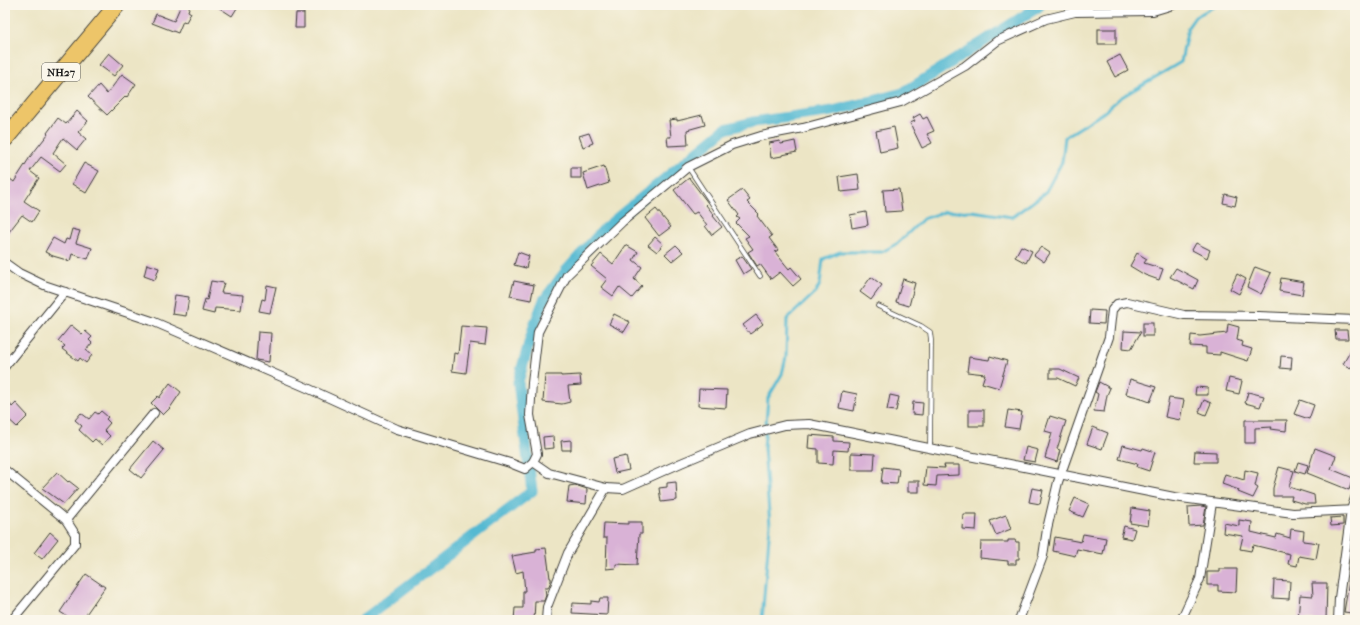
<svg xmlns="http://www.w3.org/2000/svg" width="1360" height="625" font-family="'IM FELL French Canon',serif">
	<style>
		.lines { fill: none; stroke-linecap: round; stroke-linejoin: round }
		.stream { stroke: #54b9d2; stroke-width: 3 }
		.canal { stroke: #54b9d2; stroke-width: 11 }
		.building { fill: #d9b2d6 }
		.lane-casing { stroke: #3b3a35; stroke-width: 5.5 }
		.street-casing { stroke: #3b3a35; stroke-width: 10 }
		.highway-casing { stroke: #3b3a35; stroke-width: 18 }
		.lane { stroke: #fff; stroke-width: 4 }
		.street { stroke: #fff; stroke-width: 8 }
		.highway { stroke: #edc569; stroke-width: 16 }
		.labels { text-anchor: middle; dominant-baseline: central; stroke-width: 3.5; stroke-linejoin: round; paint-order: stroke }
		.shield { fill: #fbf7ec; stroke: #5f5e5a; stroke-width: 1 }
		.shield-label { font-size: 11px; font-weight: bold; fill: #1c1c1c }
	</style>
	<rect width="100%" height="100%" fill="#fbf7ec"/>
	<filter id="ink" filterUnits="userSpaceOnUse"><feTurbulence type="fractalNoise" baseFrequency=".025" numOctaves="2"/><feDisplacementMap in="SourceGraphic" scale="8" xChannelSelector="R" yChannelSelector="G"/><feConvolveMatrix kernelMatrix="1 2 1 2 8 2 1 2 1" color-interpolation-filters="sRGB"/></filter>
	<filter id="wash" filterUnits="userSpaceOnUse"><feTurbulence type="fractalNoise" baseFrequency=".012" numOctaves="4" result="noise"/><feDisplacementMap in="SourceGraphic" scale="16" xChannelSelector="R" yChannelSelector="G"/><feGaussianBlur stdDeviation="0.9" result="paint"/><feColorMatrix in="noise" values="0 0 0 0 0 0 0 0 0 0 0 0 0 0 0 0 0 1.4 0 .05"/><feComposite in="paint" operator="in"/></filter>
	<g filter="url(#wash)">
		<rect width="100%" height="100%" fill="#ece5c5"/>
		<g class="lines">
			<path class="stream" d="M762 620 770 525 764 448 768 398 782 374 786 357 787 319 816 292 820 284 823 259 840 252H882L898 243 923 219 944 212 972 211 1012 217 1045 193 1062 162 1065 137 1103 113 1120 98 1181 62 1188 27 1195 17 1217 5"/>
			<path class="canal" d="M363 620 532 491 518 382 533 329 544 300 566 271 605 228 725 129 753 122 833 111 903 93 1038 7 1040 5"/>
		</g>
		<g id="blocks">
			<g class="building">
				<path d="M181 5H190L188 11 191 13 186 22 183 21 178 33 152 23 156 14 174 21Z"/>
				<path d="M215 5H233L237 8 232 16Z"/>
				<path d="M296 13H304V28H295Z"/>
				<rect x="1098" y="29" width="18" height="15"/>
				<path d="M109 53 123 65 114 76 99 65Z"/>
				<path d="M1120 55 1128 70 1115 77 1107 62Z"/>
				<path d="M122 74 136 84 127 97 126 96 107 115 88 97 99 85 107 94Z"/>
				<path d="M77 111 88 121 78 132 86 139 77 150 63 138 53 153 66 164 60 171 41 157 30 171 39 178 24 201 39 211 32 222 22 215 5 237V175L14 182 30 157 48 134 47 133 58 118 66 124Z"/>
				<path d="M920 114 923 119 927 117 934 131 927 134 932 143 922 148 910 123 915 121 913 118Z"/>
				<path d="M702 115 705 125 687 130 688 145 668 146 667 137H671L669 120 677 119V121Z"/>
				<path d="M894 127 898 148 880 152 876 131Z"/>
				<path d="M589 133 593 143 583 147 579 136Z"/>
				<path d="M780 141 781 144 795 141 797 152 782 155V156L771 158 769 143Z"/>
				<path d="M84 163 99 171 86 193 72 184Z"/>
				<path d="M604 166 609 183 588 190 583 173Z"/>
				<rect x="571" y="168" width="10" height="10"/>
				<path d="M858 174 860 190 841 192 839 177Z"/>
				<path d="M689 178 708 203 706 205 714 215 713 216 722 227 712 235 705 226 707 225 697 212 693 214 674 190Z"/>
				<path d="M899 189 902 211 885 212 883 190Z"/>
				<path d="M742 190 750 200 747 202 759 214 757 216 772 236 769 238 778 250 775 252 789 269 791 267 801 279 793 286 780 272 771 279 760 264 757 266 748 252 753 249 745 238 749 236 736 223 740 219 737 217 739 215 728 200Z"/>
				<path d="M1225 194 1237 197 1235 206 1223 203Z"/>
				<path d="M656 209 671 227 659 236 645 218Z"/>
				<path d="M866 212 868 225 852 228 850 215Z"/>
				<path d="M72 229 80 231 76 243 92 248 88 259 72 254 70 261 53 256 45 252 53 238 64 244 66 239 69 240Z"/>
				<path d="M655 237 663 244 657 252 648 245Z"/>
				<path d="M1196 243 1210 250 1207 258 1192 250Z"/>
				<path d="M626 245 638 252 633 260 642 267 634 279 642 286 632 298 619 287 613 296 601 287 607 279 591 266 601 254 613 264Z"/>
				<path d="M676 245 683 252 672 261 665 254Z"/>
				<path d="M1021 246 1032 251 1026 263 1015 257Z"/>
				<path d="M1041 247 1050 253 1044 262 1034 255Z"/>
				<path d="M518 252 529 256 526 268 514 265Z"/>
				<path d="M1137 253 1147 259 1144 263 1163 269 1159 280 1145 275 1130 266Z"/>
				<path d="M742 256 751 269 743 274 735 260Z"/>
				<path d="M147 264 159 268 155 280 144 276Z"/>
				<path d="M1255 267 1271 273 1261 294 1247 287Z"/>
				<path d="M1176 268 1198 280 1194 289 1170 277Z"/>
				<path d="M1237 274 1246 279 1239 294 1230 289Z"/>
				<path d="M871 277 882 285 871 300 860 292Z"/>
				<path d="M1281 278 1304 282 1302 295 1279 291Z"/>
				<path d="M903 279 915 283 909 306 896 302Z"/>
				<path d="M211 281 224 283 221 293 243 295 241 310 215 308 214 314 202 311 205 299 207 300Z"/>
				<path d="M514 281 534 285 531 300 510 296Z"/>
				<path d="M267 285 276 287 270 313 259 311 262 299 265 300Z"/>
				<path d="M175 295 189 297 186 316 172 314Z"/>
				<path d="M1090 310 1105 311 1104 324 1089 323Z"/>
				<path d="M614 314 630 322 624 332 609 324Z"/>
				<path d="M756 315 763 324 750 334 743 325Z"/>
				<rect x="1143" y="323" width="10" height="13"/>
				<path d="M1228 324 1239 327 1237 340 1243 342 1242 346 1252 349 1248 361 1220 352V355L1206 354V347L1190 346 1191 335 1200 336 1227 333Z"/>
				<path d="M71 325 82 334 85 331 92 337 89 340 92 343 86 350 92 355 86 363 80 358 78 361 62 349 65 346 58 341Z"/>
				<path d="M461 326 487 328 485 345 470 343 466 373 452 371 454 353 458 354Z"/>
				<path d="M1335 330H1347L1348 339H1336Z"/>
				<path d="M1124 331 1141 332 1131 349 1123 348Z"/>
				<path d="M258 332 271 333 269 362 256 360Z"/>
				<path d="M1355 343V369L1350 367V368L1343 364Z"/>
				<path d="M990 356 1007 361 999 388 982 383 985 374 967 372 969 357 989 360Z"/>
				<path d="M1281 356 1292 357 1291 369 1280 368Z"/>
				<path d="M1050 369H1060L1079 378 1075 386 1058 378H1050Z"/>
				<path d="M545 375H561V376L580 375 581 385 568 386 570 402 562 404 543 402Z"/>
				<path d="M1229 378 1242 381 1239 394 1226 391Z"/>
				<path d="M1130 379 1156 387 1150 402 1142 399V398L1126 394Z"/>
				<path d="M1099 382 1110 388 1107 395 1104 412 1094 411 1098 394 1095 392Z"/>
				<path d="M170 383 181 392 170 408 163 415 151 403 158 396 159 398Z"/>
				<path d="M1196 387 1208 388V395H1195Z"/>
				<path d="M699 389 727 390 726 408 698 406Z"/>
				<path d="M842 391 857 394 854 411 839 408Z"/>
				<path d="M1248 392 1264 396 1260 407 1245 403Z"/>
				<path d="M890 395 899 397 896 411 887 410Z"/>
				<path d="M1169 398 1184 400 1180 420 1165 417Z"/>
				<path d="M1204 400 1211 403 1206 415 1199 412Z"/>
				<path d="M1300 400 1314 405 1309 419 1294 414Z"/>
				<path d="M913 402 923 403 922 415 912 414Z"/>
				<path d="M16 403 28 416 17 427 5 416V408L10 404 12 407Z"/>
				<rect x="969" y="410" width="15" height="16"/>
				<path d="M1008 410 1022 412 1019 429 1005 427Z"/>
				<path d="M101 411 108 417 106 419 110 423 104 430 110 436 102 445 95 439 92 442 79 430 82 426 75 420 81 413 89 419 95 412 98 414Z"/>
				<path d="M1050 416 1066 421 1057 449 1060 450 1057 462 1045 458 1052 433 1045 431Z"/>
				<path d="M1245 420H1287L1286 431 1271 429 1272 427 1255 428V443H1245Z"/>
				<path d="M1093 427 1108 433 1102 449 1087 444Z"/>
				<path d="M809 435 834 437V441L849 442 848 451 834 450 833 464 818 463V449L808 448Z"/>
				<path d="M553 436 554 448 544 449 543 437Z"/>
				<path d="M571 440V450H562L561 441Z"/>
				<path d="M153 441 164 450 141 478 130 469Z"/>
				<path d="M1123 445 1142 450 1143 448 1155 452 1149 471 1137 467 1138 464 1119 459Z"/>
				<path d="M1026 447 1038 450 1035 462 1023 460Z"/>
				<path d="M1315 448 1336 456 1331 469 1353 478 1349 490 1307 473Z"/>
				<path d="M1195 451 1216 452V462H1194Z"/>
				<path d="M851 453 875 454 874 470H851Z"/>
				<path d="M626 456 629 470 615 473 612 459Z"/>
				<path d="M1298 462 1308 465 1305 474 1295 471Z"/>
				<path d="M944 465H959V475L937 476 936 486 924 485 926 467 945 468Z"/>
				<path d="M883 467 899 469 897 484 881 483Z"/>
				<path d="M1279 467 1294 471 1289 487 1314 495 1315 504H1305L1291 500 1292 496H1273V488Z"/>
				<path d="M1245 470 1258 473 1255 486 1258 488 1253 498 1238 492 1239 490 1222 484 1225 474 1244 480Z"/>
				<path d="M57 472 68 482 69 481 78 488 64 504 42 488Z"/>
				<rect x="908" y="481" width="11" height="11"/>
				<path d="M676 482 677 500 661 502 659 488 667 487V483Z"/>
				<path d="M575 485 587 489 586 504 567 502 569 486Z"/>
				<path d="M1032 488 1043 490 1040 504 1029 502Z"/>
				<path d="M1075 498 1089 504 1083 517 1069 511Z"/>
				<path d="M1201 506 1206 507 1203 525 1189 526 1188 507Z"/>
				<path d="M1132 508 1150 511 1148 526 1130 523Z"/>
				<path d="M963 514H977L976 530 962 529Z"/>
				<path d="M1006 515 1011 529 996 535 990 521Z"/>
				<path d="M1343 517V525L1331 526 1330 518Z"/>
				<path d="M1239 520 1252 522 1251 532 1276 538 1277 534 1290 538 1291 529 1304 531 1303 541 1319 543 1316 559 1299 556 1297 566 1288 564 1290 554 1253 545 1251 551 1240 549 1243 536 1223 533 1224 523 1239 526Z"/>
				<path d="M628 522H642V534H639L637 565 616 564V568L606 569 607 538H603L604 523 628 524Z"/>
				<path d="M1124 526 1135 529 1132 539 1121 537Z"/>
				<path d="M50 532 58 539 42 559 34 553Z"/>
				<path d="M1083 534 1106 538 1103 554 1077 549 1075 556 1053 551 1055 537 1081 542Z"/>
				<path d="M1008 540H1015L1016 542H1019V559H1016V564H1008V561L980 558 981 542H1008Z"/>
				<path d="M546 548 550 578H551V581L548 588H545L546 595 544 601H535L534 620H514L515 608H523V591H525L523 571 516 573 512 556 536 552V549Z"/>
				<path d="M1220 569H1237L1236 592 1218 591V585H1207V572H1220Z"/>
				<path d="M1351 569 1355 570V595L1352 613 1344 612Z"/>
				<path d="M86 574 105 587 82 620H73L60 612Z"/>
				<path d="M1274 580 1290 581 1289 599 1273 598Z"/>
				<path d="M1312 583H1327L1326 620H1298L1300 595 1313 596Z"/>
				<path d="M600 598H608L607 615 572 613 573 603 591 604V601L599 602Z"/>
			</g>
		</g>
	</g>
	<g filter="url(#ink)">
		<use href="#blocks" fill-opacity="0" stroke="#3b3a35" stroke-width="1"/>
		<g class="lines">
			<defs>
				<g id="lane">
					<path d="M688 167 760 276"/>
					<path d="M878 306 921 326 930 332 931 340 930 449"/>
				</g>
				<g id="street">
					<path d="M5 263 19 273 44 285 152 321 305 387 397 429 510 463 525 469 533 462 537 454 530 415 532 383 538 332 567 275 622 222 688 167 732 145 761 136 803 128 901 102 965 66 997 41 1046 19 1075 12 1153 11 1173 5"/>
					<path d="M5 366 65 292"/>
					<path d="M533 462 549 473 606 488 623 489 681 463 750 434 785 425 809 424 1174 497 1293 513 1355 510"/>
					<path d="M5 470 66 520 75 534V544L12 620"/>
					<path d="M66 520 154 413"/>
					<path d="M546 620 547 607 568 553 606 488"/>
					<path d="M1019 620 1043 556 1047 529 1058 482 1109 337 1112 310 1117 304 1127 302 1184 315 1258 316 1355 320"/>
					<path d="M1181 620 1200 579 1212 503"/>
					<path d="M1338 620 1339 598 1351 510 1355 498"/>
				</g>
				<path id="highway" d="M5 139 117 5"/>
			</defs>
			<use href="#lane" class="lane-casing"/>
			<use href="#street" class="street-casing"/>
			<use href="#highway" class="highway-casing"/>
			<use href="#lane" class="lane"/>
			<use href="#street" class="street"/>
			<use href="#highway" class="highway"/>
		</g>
	</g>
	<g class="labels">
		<rect class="shield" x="42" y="63" width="38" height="18" rx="3"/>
		<g class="shield-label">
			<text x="61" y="72">NH27</text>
		</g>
	</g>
	<rect width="1360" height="625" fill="none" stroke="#fbf7ec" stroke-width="20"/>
</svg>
